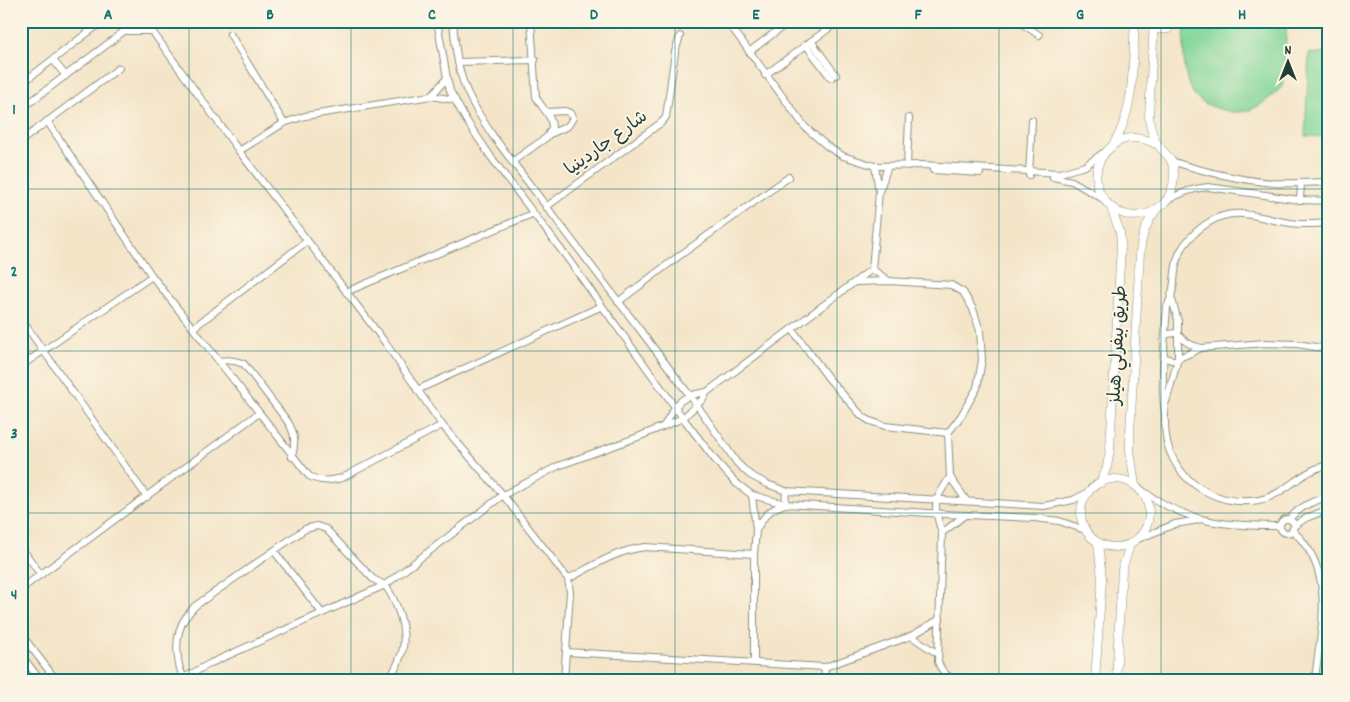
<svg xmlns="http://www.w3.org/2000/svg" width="1350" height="702" font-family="Dekko,'Playpen Sans Arabic',sans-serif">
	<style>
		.green { fill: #82d699; stroke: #508a66 }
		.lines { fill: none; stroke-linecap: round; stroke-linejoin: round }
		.minor-casing { stroke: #8a917e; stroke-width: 8 }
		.tertiary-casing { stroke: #8a917e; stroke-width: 9 }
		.minor { stroke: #fff; stroke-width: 6 }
		.tertiary { stroke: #fff; stroke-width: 8 }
		.grid { fill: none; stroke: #0f766e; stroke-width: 1; stroke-opacity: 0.55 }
		.labels { text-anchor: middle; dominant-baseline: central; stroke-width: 4; stroke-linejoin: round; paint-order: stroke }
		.street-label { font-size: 18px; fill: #1f3d34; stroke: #fcf5e5 }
		.neatline { fill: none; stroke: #0f766e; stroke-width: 2 }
		.grid-label { font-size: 16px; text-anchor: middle; font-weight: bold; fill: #0f766e }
	</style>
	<rect width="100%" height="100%" fill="#fcf5e5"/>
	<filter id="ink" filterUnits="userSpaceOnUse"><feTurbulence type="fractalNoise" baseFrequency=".02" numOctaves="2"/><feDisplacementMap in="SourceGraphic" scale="10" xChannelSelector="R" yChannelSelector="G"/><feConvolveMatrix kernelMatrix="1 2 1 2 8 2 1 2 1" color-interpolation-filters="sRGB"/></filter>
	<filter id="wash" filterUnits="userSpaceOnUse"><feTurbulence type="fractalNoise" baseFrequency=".0096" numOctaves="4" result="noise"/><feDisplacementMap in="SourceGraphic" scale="20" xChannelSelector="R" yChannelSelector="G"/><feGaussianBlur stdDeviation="1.12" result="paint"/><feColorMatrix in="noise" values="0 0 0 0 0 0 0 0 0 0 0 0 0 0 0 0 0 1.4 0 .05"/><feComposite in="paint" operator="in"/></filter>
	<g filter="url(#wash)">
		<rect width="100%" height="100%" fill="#f4e5c9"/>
		<g class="green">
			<path d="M1185 21H1287L1283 86C1259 108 1245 120 1211 106 1200 102 1192 95 1188 83 1182 64 1184 41 1185 21Z"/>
			<path d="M1309 53 1329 54V137L1305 136Z"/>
		</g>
	</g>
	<g filter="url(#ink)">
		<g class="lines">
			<defs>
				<g id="minor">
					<path d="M146 21 152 31 239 151 384 341 442 425 503 495 568 579 570 592 564 681"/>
					<path d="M437 21 447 78 450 91 466 120 491 157 568 259 683 418 716 461 736 483 752 495 785 504 945 514 1035 518 1059 521 1085 530"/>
					<path d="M453 21C455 44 457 68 466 89 473 106 483 121 493 136L697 405 737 463 750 475 767 484 786 491 1044 506 1073 500 1087 493"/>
					<path d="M727 21 805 127 828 147 843 156 875 166 923 165 1060 173 1085 166 1103 153"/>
					<path d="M1018 21 1039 35"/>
					<path d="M124 31H152"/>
					<path d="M230 34 284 123"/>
					<path d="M811 41 836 75"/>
					<path d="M806 45 831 78"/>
					<path d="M749 52 790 21"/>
					<path d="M53 60 66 76"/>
					<path d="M458 62 535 60"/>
					<path d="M765 75 839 21"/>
					<path d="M21 84 103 21"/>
					<path d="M431 96 447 78"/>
					<path d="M21 109 113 40 124 31 130 21"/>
					<path d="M547 112 565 111 570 113 573 118 568 126 550 134"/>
					<path d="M47 121 152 276 309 476C321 482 329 481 342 478L442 425"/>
					<path d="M21 141 119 68"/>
					<path d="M239 151 284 123 305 116 431 96 455 100"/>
					<path d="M1171 161C1205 172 1239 180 1274 183 1292 184 1310 182 1329 182"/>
					<path d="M512 162 547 137 552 128C552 115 542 109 536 97L531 21"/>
					<path d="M875 166 879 192"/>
					<path d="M907 166 909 118"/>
					<path d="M933 170 980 173"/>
					<path d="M1029 175 1032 120"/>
					<path d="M1053 177 1072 181 1103 199"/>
					<path d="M1300 200 1301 183"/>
					<path d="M1166 201C1180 193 1192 188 1208 187L1300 200 1329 201"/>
					<path d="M546 207 662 122 666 117 675 52 680 36"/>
					<path d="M1329 223C1316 224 1303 225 1291 223 1258 219 1237 204 1206 224 1196 231 1186 241 1180 252 1173 266 1176 282 1171 297 1170 300 1168 304 1167 307 1165 335 1162 363 1163 391 1163 398 1164 406 1165 414 1165 428 1165 441 1171 454 1178 471 1191 484 1207 492 1222 500 1241 503 1259 500 1286 495 1300 470 1329 465"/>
					<path d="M872 269 889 281"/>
					<path d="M856 282 889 281 951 285 963 292 973 309 980 331 981 345 982 360 977 388 961 416 948 433 950 477 966 500"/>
					<path d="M346 292 532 214"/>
					<path d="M618 302 679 256 789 177"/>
					<path d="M21 319 147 497"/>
					<path d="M193 328 307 241"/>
					<path d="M792 329 829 379 862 416 870 421 885 426 948 433"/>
					<path d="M1165 335C1177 331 1177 334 1185 341 1190 345 1195 346 1201 348"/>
					<path d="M1164 357 1171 360H1175L1201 348 1265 343 1297 344 1329 349"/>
					<path d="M218 361C228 359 235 360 244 364L288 422C296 435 295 443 292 457"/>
					<path d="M21 366 152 276"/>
					<path d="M417 390 602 306"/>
					<path d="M1166 402 1178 359V321L1171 296"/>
					<path d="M665 424C677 402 681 395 707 392"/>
					<path d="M950 477C934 502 932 503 942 533L938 662C946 683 960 680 978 681"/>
					<path d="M1140 489C1186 523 1224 526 1280 526"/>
					<path d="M752 495 756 530 754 554V662"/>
					<path d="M1289 519C1300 507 1312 500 1329 497"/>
					<circle cx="1287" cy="526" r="7"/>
					<path d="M1294 526 1306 518 1329 509"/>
					<path d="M756 530C765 515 768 510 785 504L786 491"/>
					<path d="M1292 530C1337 570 1321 627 1315 679"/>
					<path d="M942 533 965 515"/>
					<path d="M1138 539 1175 524 1199 520"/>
					<path d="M21 547 41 575"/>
					<path d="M274 551 322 613"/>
					<path d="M568 579C593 566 617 550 645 547L754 554"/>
					<path d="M21 589 259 413"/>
					<path d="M21 634 57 681"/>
					<path d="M911 636 938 654"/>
					<path d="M566 652 825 667 911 636 940 619"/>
					<path d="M21 655 41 681"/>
					<path d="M178 681 211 663 385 585C397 602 406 626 403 648 401 660 394 670 389 681"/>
					<path d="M186 681C176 668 175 641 181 626 184 618 190 612 195 606L305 529 317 526 326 529 373 579 385 585 503 495 558 466 638 437 683 418 702 400 707 392 872 269 879 192 888 166"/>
					<path d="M824 681 825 667"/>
					<path d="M1187 681H1206"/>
					<path d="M1302 681 1308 679 1320 681"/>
				</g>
				<g id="tertiary">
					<path d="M1154 21 1149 116C1150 125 1152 137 1158 145 1166 155 1174 159 1174 174 1174 186 1171 197 1162 205 1121 240 1070 181 1112 146 1125 134 1143 137 1158 145"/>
					<path d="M1153 29H1168"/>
					<path d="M1114 143C1136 109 1132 61 1135 21"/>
					<circle cx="1115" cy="513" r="34"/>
					<path d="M1100 483 1107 467 1110 450 1121 245 1120 232 1111 208"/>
					<path d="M1135 485 1130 450V433L1140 252C1142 235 1146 224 1156 210"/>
					<path d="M1095 681 1102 579 1098 543"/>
					<path d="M1116 681 1122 570 1130 545"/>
				</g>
			</defs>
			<use href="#minor" class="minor-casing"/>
			<use href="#tertiary" class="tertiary-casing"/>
			<use href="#minor" class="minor"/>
			<use href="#tertiary" class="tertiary"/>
		</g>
	</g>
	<path class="grid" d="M189 21V681M351 21V681M513 21V681M675 21V681M837 21V681M999 21V681M1161 21V681M21 189H1329M21 351H1329M21 513H1329"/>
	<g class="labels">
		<g class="street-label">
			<text transform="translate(607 144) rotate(-36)">شارع جاردينيا</text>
			<text transform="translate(1119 345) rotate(-87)">طريق بيفرلي هيلز</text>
		</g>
	</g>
	<rect width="1350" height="702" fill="none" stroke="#fcf5e5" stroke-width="55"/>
	<g transform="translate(1288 62)" stroke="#fcf5e5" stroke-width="4" paint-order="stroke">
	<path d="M0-4L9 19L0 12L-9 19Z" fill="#1f3d34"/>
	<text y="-8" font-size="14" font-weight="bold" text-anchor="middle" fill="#1f3d34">N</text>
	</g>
	<rect x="28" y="28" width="1294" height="646" class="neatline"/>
	<g class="grid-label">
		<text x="108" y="19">A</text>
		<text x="270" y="19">B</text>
		<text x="432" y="19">C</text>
		<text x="594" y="19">D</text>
		<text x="756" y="19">E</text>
		<text x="918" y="19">F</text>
		<text x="1080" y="19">G</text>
		<text x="1242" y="19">H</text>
		<text x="14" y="114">1</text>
		<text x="14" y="276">2</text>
		<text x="14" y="438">3</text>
		<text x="14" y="599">4</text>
	</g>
</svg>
